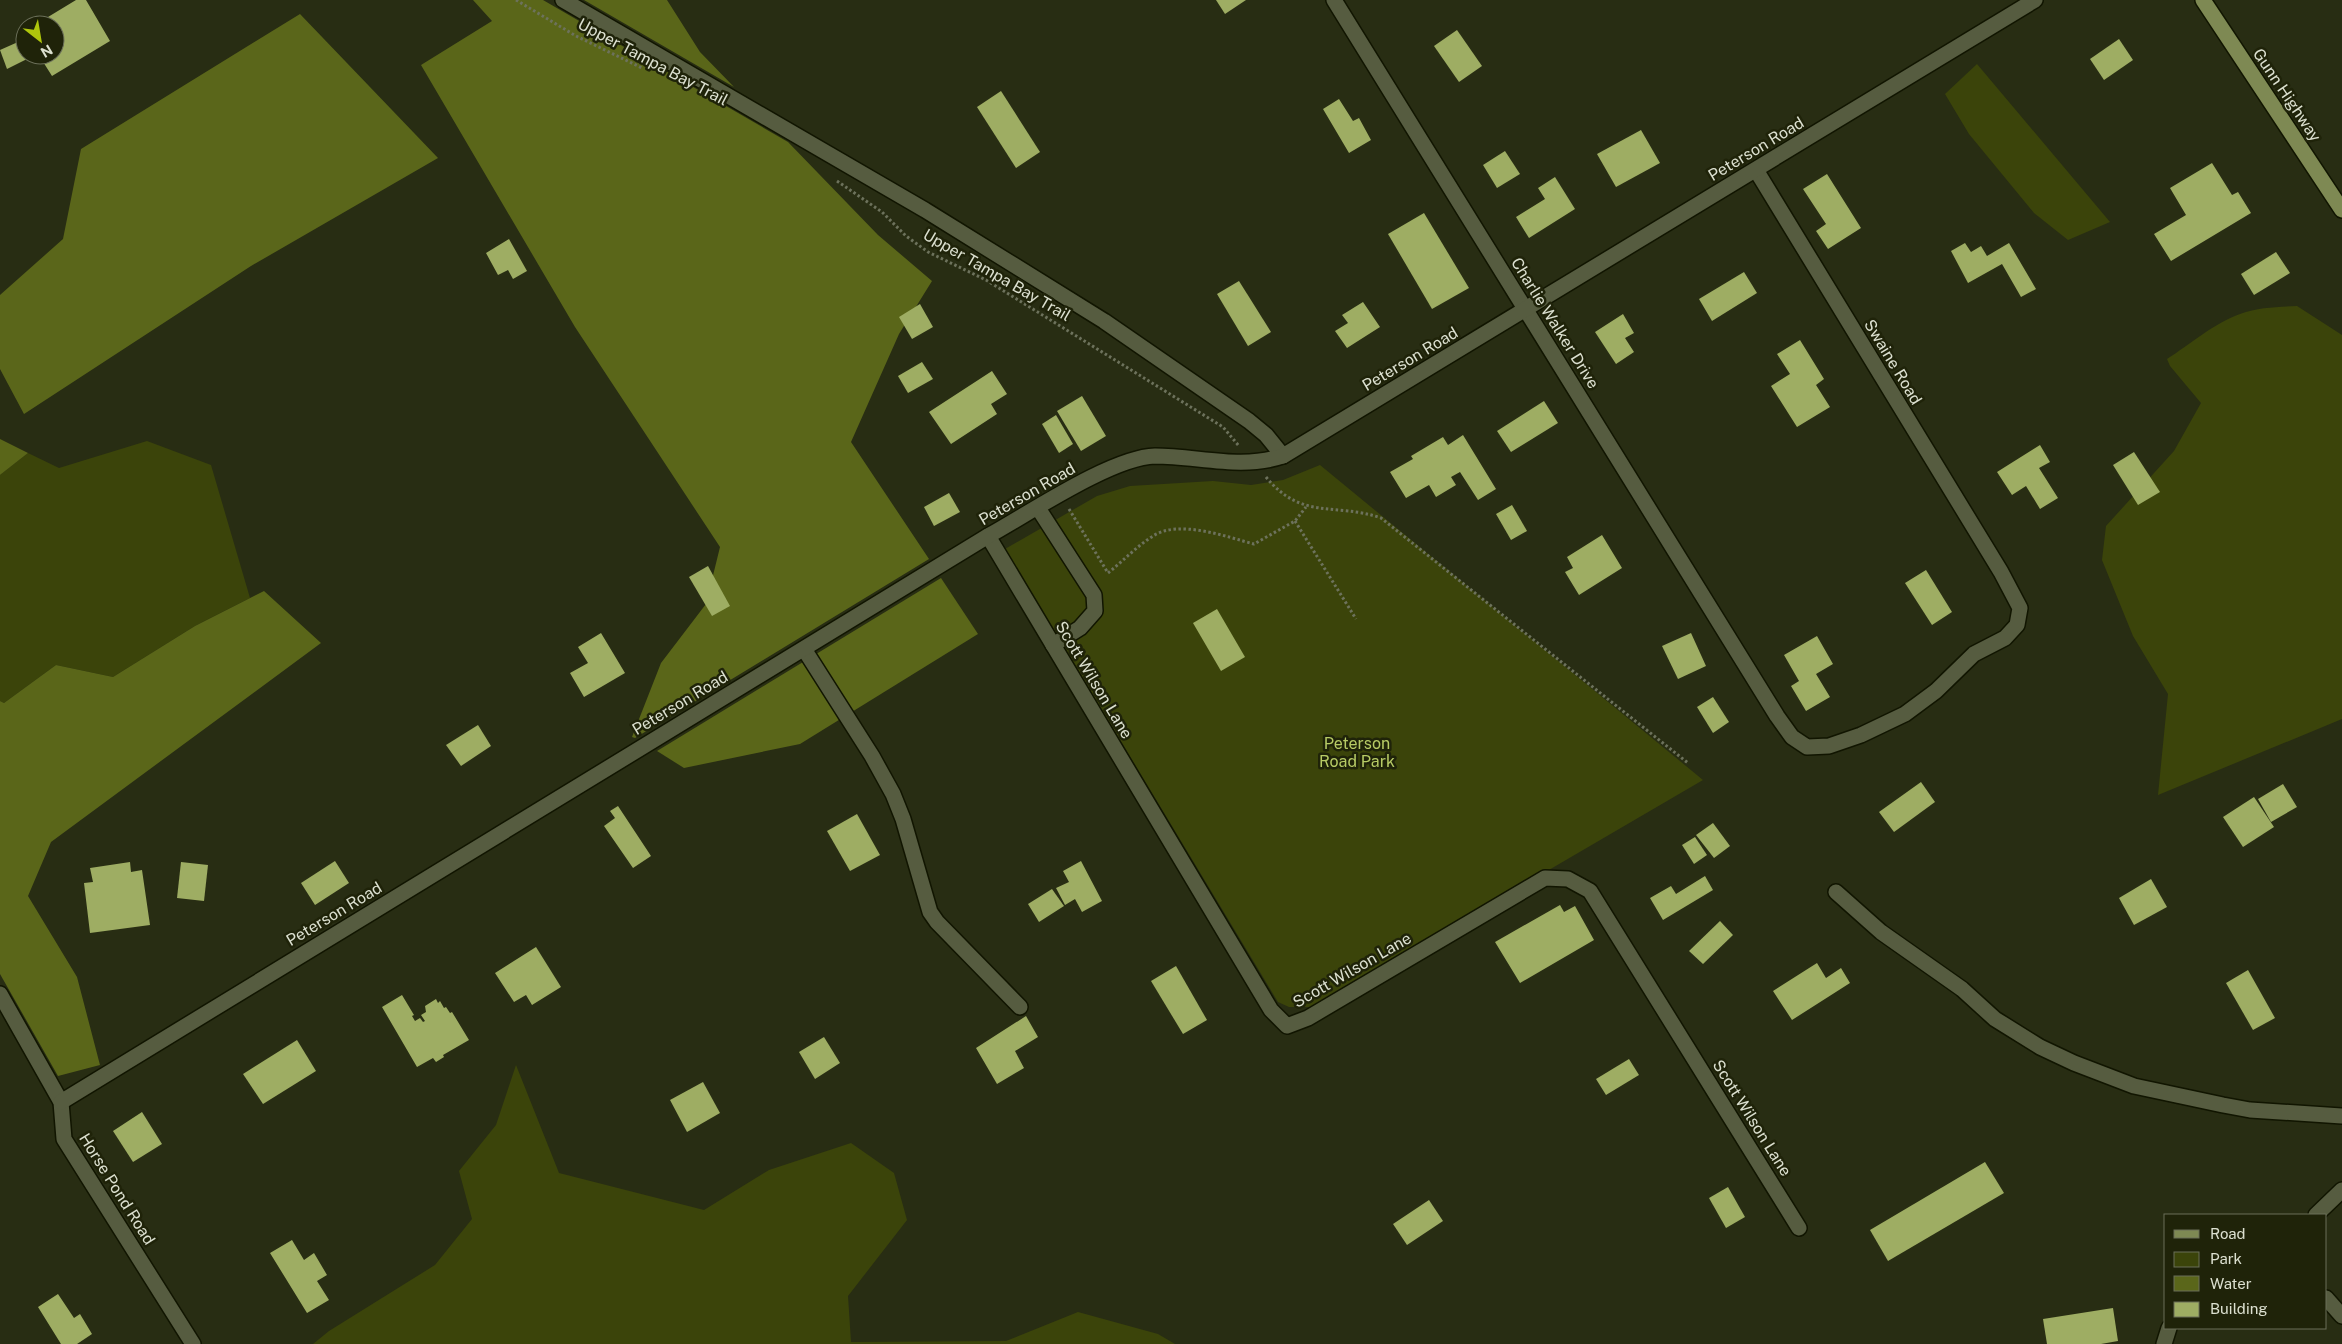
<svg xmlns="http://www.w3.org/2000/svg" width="2342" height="1344" font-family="'Public Sans',sans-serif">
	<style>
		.green { fill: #3b440a }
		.forest { fill: #5a6619 }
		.water { fill: #5a661a }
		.building { fill: #9ead63 }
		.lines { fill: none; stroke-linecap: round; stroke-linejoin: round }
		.minor-casing { stroke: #111500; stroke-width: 18 }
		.major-casing { stroke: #111500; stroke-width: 18 }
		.path { stroke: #6d725c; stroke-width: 3; stroke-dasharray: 2.5 2.5; stroke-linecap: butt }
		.minor { stroke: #565c40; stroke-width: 15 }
		.major { stroke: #7e8953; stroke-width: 15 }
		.labels { text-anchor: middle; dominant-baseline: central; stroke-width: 5; stroke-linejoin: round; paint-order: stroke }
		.street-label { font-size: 16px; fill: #dce0d0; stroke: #1f2309 }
		.park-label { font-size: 16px; fill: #b7cb65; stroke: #1f2309 }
	</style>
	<rect width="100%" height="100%" fill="#282d13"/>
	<g class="green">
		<path d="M1977 64 2110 222 2068 240 2034 213 1969 134 1945 94Z"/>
		<path d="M2297 306 2342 335V719L2158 795 2168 694 2133 636 2102 560 2106 526 2174 451 2201 403 2170 366 2167 359C2189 345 2216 322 2240 314 2259 307 2277 307 2297 306Z"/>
		<path d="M147 441 211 465 250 598 195 626 113 677 56 665 4 703 0 701V475L28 453 59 468Z"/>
		<path d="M1320 465 1703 780 1314 1007H1289L1278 1002 1005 549 1097 496 1130 486 1213 481 1251 485 1283 480Z"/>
		<path d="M516 1065 559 1173 704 1210 769 1170 851 1143 894 1173 907 1220 848 1296 851 1342 1006 1341 1078 1312 1158 1334 1175 1344H313L329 1331 435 1265 472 1219 459 1171 496 1125Z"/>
	</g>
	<g class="forest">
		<path d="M473 0H543L788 142 878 235 932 281 899 334 851 442 929 559 635 738 632 737 661 663 706 604 720 547 575 327 421 65 492 21Z"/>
		<path d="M584 0H667L700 52 734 87Z"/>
		<path d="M0 439 28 453 0 475Z"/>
		<path d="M941 578 978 634 800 744 684 768 657 751Z"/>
		<path d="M264 591 321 643 51 842 28 896 77 977 100 1065 58 1076 0 974V701L4 703 56 665 113 677 195 626Z"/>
	</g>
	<path class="water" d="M300 14 438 158 251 266 24 414 0 369V295L63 239 81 149Z"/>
	<g class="building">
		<path d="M76 0H86L110 41 52 76 40 57 55 55V48L64 43 48 17Z"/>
		<path d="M1216 0H1246L1225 14Z"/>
		<path d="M1457 30 1482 66 1459 82 1434 46Z"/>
		<path d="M2119 39 2133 60 2104 80 2090 59Z"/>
		<path d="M18 42 27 59 7 69 0 50Z"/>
		<path d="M1001 91 1040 152 1016 168 977 107Z"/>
		<path d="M1339 99 1353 121 1359 118 1371 140 1349 153 1323 109Z"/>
		<path d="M1641 130 1660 163 1616 187 1597 154Z"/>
		<path d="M1505 151 1520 174 1497 188 1483 165Z"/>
		<path d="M2212 163 2232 195 2238 192 2251 213 2171 261 2154 234 2186 215 2170 188Z"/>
		<path d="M1827 174 1861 228 1828 249 1816 231 1826 224 1803 189Z"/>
		<path d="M1555 177 1575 209 1529 238 1516 217 1545 199 1538 188Z"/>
		<path d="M1424 213 1469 288 1432 309 1388 234Z"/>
		<path d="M509 239 527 271 513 279 508 270 498 275 486 253Z"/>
		<path d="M1965 243 1971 252 1981 246 1987 256 2009 243 2036 289 2021 297 2002 264 1968 283 1951 251Z"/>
		<path d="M2276 252 2290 273 2254 295 2241 274Z"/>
		<path d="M1744 272 1757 293 1712 321 1699 299Z"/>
		<path d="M1239 281 1271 332 1248 346 1217 294Z"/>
		<path d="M1363 302 1380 327 1347 348 1335 331 1348 323 1342 315Z"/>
		<path d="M920 304 933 327 912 339 899 317Z"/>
		<path d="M1623 314 1634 333 1625 338 1634 352 1616 364 1595 332Z"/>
		<path d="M1800 340 1824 379 1816 385 1830 407 1797 427 1771 386 1790 374 1777 354Z"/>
		<path d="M922 362 933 379 908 393 898 376Z"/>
		<path d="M992 371 1007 394 991 404 997 414 951 444 929 412Z"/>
		<path d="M1082 396 1106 436 1081 451 1057 411Z"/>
		<path d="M1544 401 1558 423 1511 452 1497 431Z"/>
		<path d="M1056 415 1073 444 1059 453 1042 424Z"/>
		<path d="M1463 435 1496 489 1478 500 1460 472 1451 477 1456 485 1436 497 1429 485 1406 498 1390 472 1413 459 1411 456 1443 437 1448 445Z"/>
		<path d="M2040 445 2050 462 2039 468 2058 498 2040 509 2026 486 2012 495 1997 472Z"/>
		<path d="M2134 452 2160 492 2138 505 2113 465Z"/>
		<path d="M949 493 960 512 934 526 924 507Z"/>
		<path d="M1512 505 1527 531 1511 540 1496 514Z"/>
		<path d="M1602 535 1622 568 1579 595 1565 572 1573 568 1567 557Z"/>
		<path d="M708 566 730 606 712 616 689 577Z"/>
		<path d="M1926 570 1952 612 1932 625 1905 583Z"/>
		<path d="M1217 609 1245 657 1221 671 1193 623Z"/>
		<path d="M601 633 625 673 584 697 570 673 588 663 578 647Z"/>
		<path d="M1691 633 1706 666 1678 679 1662 646Z"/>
		<path d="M1817 636 1833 664 1816 674 1830 697 1806 711 1791 686 1799 681 1784 655Z"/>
		<path d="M1713 697 1729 722 1713 733 1697 707Z"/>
		<path d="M478 725 491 746 461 766 446 745Z"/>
		<path d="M1921 782 1935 802 1894 832 1879 812Z"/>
		<path d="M2283 784 2297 807 2271 822 2258 799Z"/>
		<path d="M2254 797 2274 827 2243 847 2223 817Z"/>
		<path d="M618 806 651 856 633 868 604 826 615 818 610 811Z"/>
		<path d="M857 814 880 855 850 871 827 831Z"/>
		<path d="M1713 823 1730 846 1714 858 1696 835Z"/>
		<path d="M1695 837 1707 855 1694 864 1682 845Z"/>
		<path d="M335 861 349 883 315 905 301 883Z"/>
		<path d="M1081 861 1102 901 1082 912 1075 899 1065 905 1056 888 1069 882 1063 871Z"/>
		<path d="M130 862 131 872 142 870 150 925 90 933 84 883 93 882 90 868Z"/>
		<path d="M181 862 208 865 204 901 177 898Z"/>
		<path d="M1705 876 1713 890 1663 920 1650 898 1671 886 1676 894Z"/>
		<path d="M2151 879 2167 907 2134 925 2119 898Z"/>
		<path d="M1052 889 1064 906 1039 922 1028 904Z"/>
		<path d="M1560 905 1564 912 1575 906 1594 940 1520 983 1495 942Z"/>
		<path d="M1720 921 1733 935 1703 964 1689 951Z"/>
		<path d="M536 947 561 987 532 1005 526 995 514 1002 495 973Z"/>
		<path d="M1817 963 1826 978 1841 968 1850 983 1792 1020 1773 991Z"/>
		<path d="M1176 966 1207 1020 1183 1034 1151 981Z"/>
		<path d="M2248 970 2275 1018 2253 1030 2226 983Z"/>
		<path d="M402 995 414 1015 412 1016 415 1021 420 1018 423 1022 425 1021 421 1015 426 1012 425 1006 436 999 438 1003 440 1001 444 1008 446 1007 450 1013 452 1012 469 1040 443 1055 444 1057 436 1062 433 1058 417 1067 382 1007Z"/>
		<path d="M1026 1016 1038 1037 1015 1051 1024 1068 997 1084 976 1048Z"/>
		<path d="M824 1037 840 1063 815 1079 799 1052Z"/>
		<path d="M297 1040 316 1071 263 1104 243 1074Z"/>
		<path d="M1629 1059 1639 1075 1606 1095 1596 1079Z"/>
		<path d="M703 1082 720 1113 687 1132 670 1100Z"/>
		<path d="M142 1112 162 1144 133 1162 113 1131Z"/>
		<path d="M1985 1162 2004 1193 1888 1261 1870 1230Z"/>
		<path d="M1728 1187 1745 1217 1726 1228 1709 1198Z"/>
		<path d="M1429 1200 1443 1221 1407 1245 1393 1224Z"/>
		<path d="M292 1240 304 1260 314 1253 327 1275 317 1281 329 1300 307 1313 270 1253Z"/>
		<path d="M58 1294 74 1318 80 1314 92 1334 77 1344H61L38 1307Z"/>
		<path d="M2113 1308 2118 1341 2101 1344H2047L2043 1319Z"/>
	</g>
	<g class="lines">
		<defs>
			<g id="minor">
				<path d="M563 0 925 210 1104 321 1249 421 1266 435 1283 456"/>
				<path d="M1334 0 1777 716 1792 737 1807 747 1829 746 1861 735 1905 714 1936 691 1974 654 2005 638 2017 625 2020 608 2001 572 1756 170"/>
				<path d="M1038 508 1094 595 1095 611 1080 628 1053 645"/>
				<path d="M988 536 1271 1010 1287 1026 1308 1018 1545 878 1568 879 1590 891 1799 1228"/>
				<path d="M804 649 872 756 893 794 903 819 930 912 937 922 1020 1007"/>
				<path d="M1836 892 1881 932 1962 989 1995 1019 2040 1047 2074 1063 2134 1086 2223 1105 2250 1110 2342 1116"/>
				<path d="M0 994 61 1102 64 1139 193 1344"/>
				<path d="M61 1102 988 536C1028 514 1112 457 1155 456 1198 456 1241 470 1283 456L2035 0"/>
				<path d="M2316 1215 2342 1190"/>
				<path d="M2326 1298 2342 1316"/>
				<path d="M2164 1344 2169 1328"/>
			</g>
			<path id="major" d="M2203 0 2342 210"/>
		</defs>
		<use href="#minor" class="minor-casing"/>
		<use href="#major" class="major-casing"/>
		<g class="path">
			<path d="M516 0 576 36 642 68"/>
			<path d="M837 181 882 212 906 236 928 252 986 280 1223 427 1239 446"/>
			<path d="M1266 477C1302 521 1335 502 1381 518L1688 763"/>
			<path d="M1069 509 1108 573C1123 561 1137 546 1153 536 1179 519 1227 537 1254 544L1295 521 1306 507"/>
			<path d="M1295 521 1356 619"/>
		</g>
		<use href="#minor" class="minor"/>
		<use href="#major" class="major"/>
	</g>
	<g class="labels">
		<g class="street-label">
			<text transform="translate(653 62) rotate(28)">Upper Tampa Bay Trail</text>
			<text transform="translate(2287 95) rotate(56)">Gunn Highway</text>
			<text transform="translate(1756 149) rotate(-31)">Peterson Road</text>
			<text transform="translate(997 275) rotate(30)">Upper Tampa Bay Trail</text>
			<text transform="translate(1555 323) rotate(58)">Charlie Walker Drive</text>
			<text transform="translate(1410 359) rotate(-31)">Peterson Road</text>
			<text transform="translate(1893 362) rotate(59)">Swaine Road</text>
			<text transform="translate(1027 494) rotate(-30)">Peterson Road</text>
			<text transform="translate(1094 680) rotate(59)">Scott Wilson Lane</text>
			<text transform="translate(680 703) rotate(-31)">Peterson Road</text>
			<text transform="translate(334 914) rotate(-31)">Peterson Road</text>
			<text transform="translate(1352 970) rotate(-30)">Scott Wilson Lane</text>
			<text transform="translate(1752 1118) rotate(58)">Scott Wilson Lane</text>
			<text transform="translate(117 1189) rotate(58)">Horse Pond Road</text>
		</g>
		<g class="park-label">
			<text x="1357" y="743">Peterson<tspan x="1357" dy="18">Road Park</tspan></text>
		</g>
	</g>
	<rect x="2164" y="1214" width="162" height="115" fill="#1f2309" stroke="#6b6f59"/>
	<rect x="2174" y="1230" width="25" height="8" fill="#7e8953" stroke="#6b6f59"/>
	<text x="2210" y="1239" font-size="15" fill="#dce0d0">Road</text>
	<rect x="2174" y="1252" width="25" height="15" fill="#3b440a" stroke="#6b6f59"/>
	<text x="2210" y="1264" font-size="15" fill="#dce0d0">Park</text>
	<rect x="2174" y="1276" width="25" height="15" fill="#5a661a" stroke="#6b6f59"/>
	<text x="2210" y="1289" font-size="15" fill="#dce0d0">Water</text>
	<rect x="2174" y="1302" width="25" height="15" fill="#9ead63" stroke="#6b6f59"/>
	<text x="2210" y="1314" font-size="15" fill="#dce0d0">Building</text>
	<g transform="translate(40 40) rotate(149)"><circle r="24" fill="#1f2309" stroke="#6b6f59"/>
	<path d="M0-4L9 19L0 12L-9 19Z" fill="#aec60c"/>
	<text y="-8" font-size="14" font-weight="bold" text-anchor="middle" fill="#dce0d0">N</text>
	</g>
</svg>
